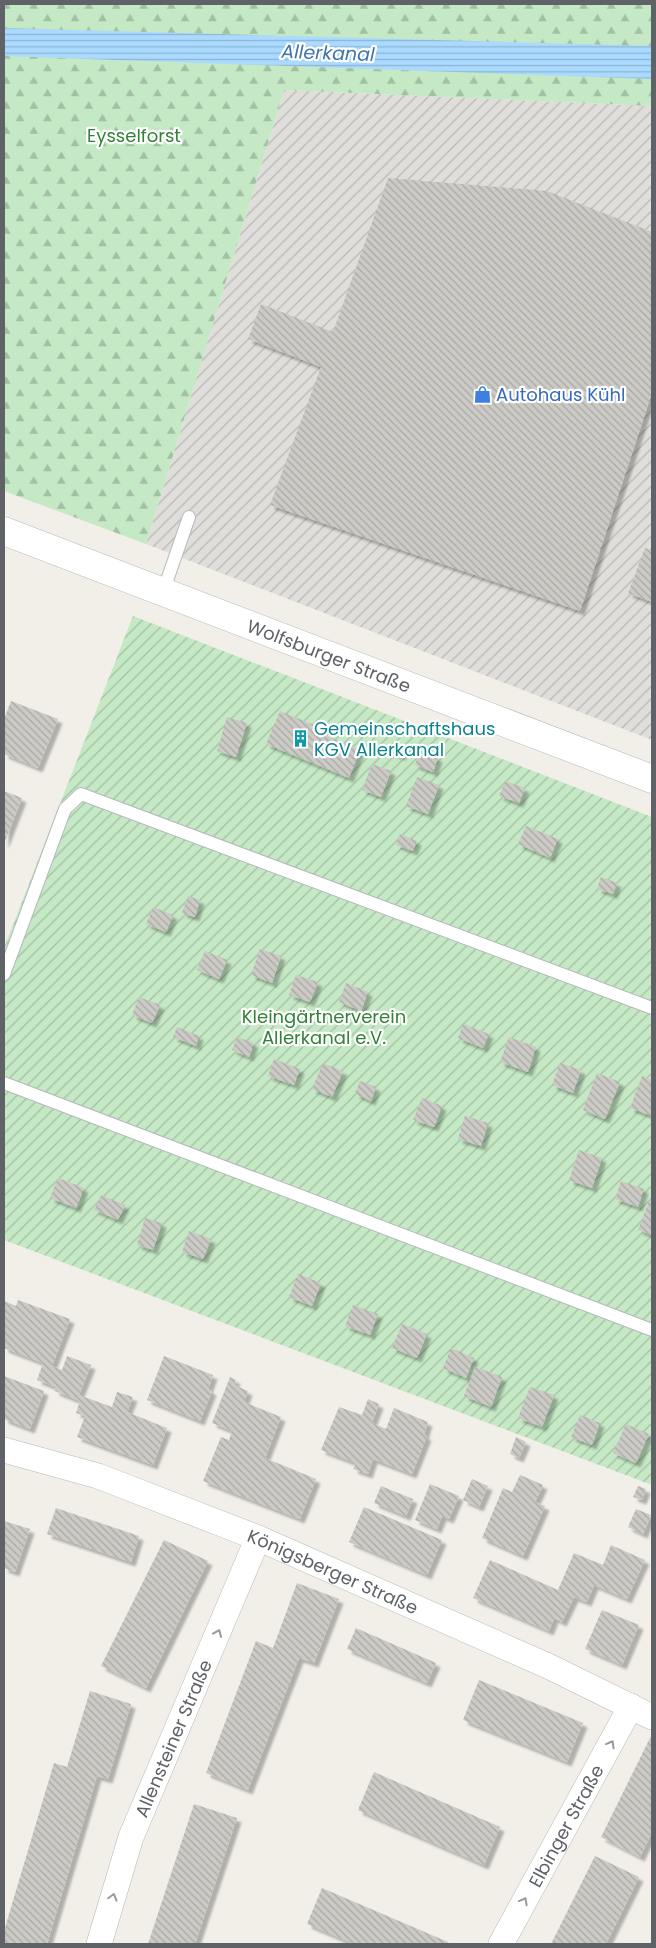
<svg xmlns="http://www.w3.org/2000/svg" width="656" height="1948" font-family="Poppins,sans-serif">
	<style>
		.industrial { fill: url(#industrial-furrows) }
		.forest { fill: url(#forest-firs) }
		.garden { fill: url(#garden-furrows) }
		.water { fill: url(#water-rules) }
		.building { fill: url(#building-back-hatch); filter: url(#shadow) }
		.lines { fill: none; stroke-linecap: round; stroke-linejoin: round }
		.service-casing { stroke: #b5b8bc; stroke-width: 14 }
		.minor-casing { stroke: #b5b8bc; stroke-width: 26 }
		.tertiary-casing { stroke: #b5b8bc; stroke-width: 29 }
		.service { stroke: #fff; stroke-width: 12 }
		.minor { stroke: #fff; stroke-width: 25 }
		.tertiary { stroke: #fff; stroke-width: 28 }
		.oneway { stroke: #979a9d }
		.labels { text-anchor: middle; dominant-baseline: central; stroke-width: 4.5; stroke-linejoin: round; paint-order: stroke }
		.park-label { font-size: 18px; fill: #348238; stroke: #fff }
		.shop-label { font-size: 18px; fill: #366cbe; stroke: #fff; text-anchor: start }
		.street-label { font-size: 18px; fill: #5f6368; stroke: #fff }
		.culture-label { font-size: 18px; fill: #0d838f; stroke: #fff; text-anchor: start }
		.water-label { font-size: 19px; font-style: italic; fill: #4174aa; stroke: #fff }
	</style>
	<defs>
		<pattern id="industrial-furrows" width="10" height="10" patternUnits="userSpaceOnUse" patternTransform="scale(1.25)"><rect width="10" height="10" fill="#e0deda"/><path d="M-1 1l2-2M0 10L10 0M9 11l2-2" fill="none" stroke="#b9b8b5"/></pattern>
		<pattern id="forest-firs" width="22" height="20" patternUnits="userSpaceOnUse" patternTransform="scale(1.25)"><rect width="22" height="20" fill="#c5e8c5"/><path d="M5 1l3.5 6h-7zM16 11l3.5 6h-7z" fill="#a3c0a4"/></pattern>
		<pattern id="garden-furrows" width="10" height="10" patternUnits="userSpaceOnUse" patternTransform="scale(1.25)"><rect width="10" height="10" fill="#c5e8c5"/><path d="M-1 1l2-2M0 10L10 0M9 11l2-2" fill="none" stroke="#a3c0a4"/></pattern>
		<pattern id="water-rules" width="6" height="5" patternUnits="userSpaceOnUse" patternTransform="scale(1.25)"><rect width="6" height="5" fill="#aadaff"/><path d="M0 2.5h6" fill="none" stroke="#8eb4d2"/></pattern>
		<pattern id="building-back-hatch" width="6" height="6" patternUnits="userSpaceOnUse" patternTransform="scale(1.25)"><rect width="6" height="6" fill="#cccac5"/><path d="M-1 5l2 2M0 0l6 6M5-1l2 2" fill="none" stroke="#a9a8a4"/></pattern>
		<filter id="shadow"><feDropShadow dx="4.5" dy="4.5" stdDeviation="1" flood-color="#0004"/></filter>
	</defs>
	<rect width="100%" height="100%" fill="#f1efe8"/>
	<path class="industrial" d="M284 90 652 106V740L146 544Z"/>
	<path class="forest" d="M4 4H652V106L284 90 146 544 4 491Z"/>
	<path class="garden" d="M133 616 652 817V1485L4 1240V948Z"/>
	<path class="water" d="M4 28 652 46V79L4 56Z"/>
	<g class="building">
		<path d="M388 178 547 191 652 232V393L580 611 270 505 321 367 248 339 261 304 333 332Z"/>
		<path d="M645 548 652 551V602L628 593Z"/>
		<path d="M11 701 58 719 38 768 4 754V719Z"/>
		<path d="M280 711 319 727 317 732 360 750 349 778 266 744Z"/>
		<path d="M227 717 247 723 236 757 217 751Z"/>
		<path d="M393 741 405 746 401 756 389 752Z"/>
		<path d="M420 750 438 758 433 772 415 765Z"/>
		<path d="M372 764 391 771 381 797 362 790Z"/>
		<path d="M417 777 439 785 428 814 406 806Z"/>
		<path d="M505 781 525 788 519 803 499 796Z"/>
		<path d="M4 791 22 798 4 844Z"/>
		<path d="M526 826 558 839 550 858 518 844Z"/>
		<path d="M400 834 417 841 413 851 396 845Z"/>
		<path d="M601 877 617 883 613 894 597 889Z"/>
		<path d="M188 896 200 900 195 917 182 913Z"/>
		<path d="M153 907 173 915 166 932 146 924Z"/>
		<path d="M260 949 281 956 272 983 251 975Z"/>
		<path d="M205 951 227 960 219 979 197 970Z"/>
		<path d="M296 975 318 982 310 1002 289 995Z"/>
		<path d="M346 983 368 992 361 1011 339 1002Z"/>
		<path d="M139 997 160 1005 152 1023 132 1015Z"/>
		<path d="M463 1024 489 1034 483 1048 458 1038Z"/>
		<path d="M177 1027 199 1036 196 1046 173 1037Z"/>
		<path d="M237 1037 254 1043 249 1057 232 1050Z"/>
		<path d="M509 1037 536 1047 528 1072 500 1062Z"/>
		<path d="M274 1059 300 1069 294 1085 268 1076Z"/>
		<path d="M323 1063 343 1071 332 1097 312 1089Z"/>
		<path d="M560 1063 581 1070 573 1093 552 1085Z"/>
		<path d="M597 1073 620 1082 605 1119 583 1110Z"/>
		<path d="M642 1076 652 1080V1116L630 1108Z"/>
		<path d="M360 1081 376 1087 371 1101 355 1094Z"/>
		<path d="M422 1098 442 1106 434 1127 413 1120Z"/>
		<path d="M465 1116 488 1123 481 1146 458 1139Z"/>
		<path d="M579 1150 602 1158 592 1188 569 1180Z"/>
		<path d="M58 1178 84 1188 76 1208 50 1198Z"/>
		<path d="M621 1181 644 1189 638 1207 615 1199Z"/>
		<path d="M101 1195 125 1205 118 1220 94 1210Z"/>
		<path d="M649 1201 652 1203V1235L638 1230Z"/>
		<path d="M145 1218 162 1223 153 1250 137 1245Z"/>
		<path d="M189 1231 211 1239 203 1259 182 1252Z"/>
		<path d="M298 1274 321 1283 312 1306 289 1297Z"/>
		<path d="M18 1300 70 1319 52 1366 62 1370 67 1356 91 1365 79 1395 112 1407 117 1392 133 1397 127 1412 167 1428 153 1465 77 1437 85 1416 76 1413 80 1401 55 1391 56 1387 37 1380 43 1363 4 1348V1301L16 1306Z"/>
		<path d="M353 1305 378 1314 370 1335 345 1326Z"/>
		<path d="M402 1324 427 1334 417 1358 392 1348Z"/>
		<path d="M451 1348 474 1358 466 1378 443 1368Z"/>
		<path d="M164 1356 213 1375 208 1389 212 1391 200 1421 147 1400Z"/>
		<path d="M475 1367 502 1377 491 1407 464 1396Z"/>
		<path d="M4 1376 44 1391 30 1429 4 1419Z"/>
		<path d="M230 1377 236 1380 234 1385 248 1391 244 1402 281 1417 265 1458 316 1479 300 1519 203 1481 221 1437 229 1440 232 1431 212 1423Z"/>
		<path d="M530 1387 554 1395 542 1427 518 1418Z"/>
		<path d="M368 1399 379 1404 372 1423 386 1429 394 1408 428 1422 424 1435 427 1436 412 1474 373 1459 368 1474 353 1469 356 1463 321 1450 339 1407 362 1415Z"/>
		<path d="M580 1415 600 1423 592 1445 571 1437Z"/>
		<path d="M626 1424 649 1434 636 1463 613 1453Z"/>
		<path d="M516 1437 526 1442 519 1458 510 1454Z"/>
		<path d="M520 1475 543 1485 535 1502 545 1506 523 1556 482 1538 503 1488 512 1492Z"/>
		<path d="M472 1479 488 1486 479 1507 463 1500Z"/>
		<path d="M430 1484 459 1496 449 1519 442 1516 437 1529 415 1520Z"/>
		<path d="M381 1486 413 1499 406 1516 374 1503Z"/>
		<path d="M638 1486 646 1489 642 1500 633 1497Z"/>
		<path d="M364 1507 442 1540 427 1575 349 1542Z"/>
		<path d="M56 1508 139 1536 131 1562 47 1534Z"/>
		<path d="M636 1509 651 1515 643 1534 628 1527Z"/>
		<path d="M4 1521 30 1529 15 1572 4 1568Z"/>
		<path d="M164 1540 208 1561 146 1688 101 1666Z"/>
		<path d="M611 1545 645 1560 627 1599 594 1585 587 1602 574 1597 562 1622 554 1618 549 1631 473 1598 490 1560 558 1590 574 1553 603 1565Z"/>
		<path d="M297 1583 339 1599 314 1663 299 1658 248 1790 206 1773 256 1641 273 1648Z"/>
		<path d="M602 1610 639 1625 622 1665 585 1649Z"/>
		<path d="M356 1628 436 1663 427 1683 347 1649Z"/>
		<path d="M479 1680 583 1723 567 1762 463 1720Z"/>
		<path d="M90 1691 131 1704 108 1779 97 1776 47 1944H4V1931L54 1763 67 1767Z"/>
		<path d="M650 1738 652 1739V1832L640 1857 601 1837Z"/>
		<path d="M374 1772 500 1827 484 1865 358 1810Z"/>
		<path d="M194 1804 237 1818 195 1944H148Z"/>
		<path d="M595 1856 639 1877 606 1944H551Z"/>
		<path d="M322 1888 448 1942 447 1944H354L307 1924Z"/>
	</g>
	<g class="lines">
		<defs>
			<g id="service">
				<path d="M163 592 189 517"/>
				<path d="M4 974 65 809 81 794 652 1008"/>
				<path d="M4 1083 652 1330"/>
			</g>
			<g id="minor">
				<path id="s1" d="M4 1450 98 1476 258 1538 548 1666 652 1717"/>
				<path id="s2" d="M99 1944 131 1837 258 1538"/>
				<path id="s3" d="M501 1944 631 1706"/>
			</g>
			<g id="tertiary">
				<path id="s4" d="M4 531 652 779"/>
			</g>
		</defs>
		<use href="#service" class="service-casing"/>
		<use href="#minor" class="minor-casing"/>
		<use href="#tertiary" class="tertiary-casing"/>
		<use href="#service" class="service"/>
		<use href="#minor" class="minor"/>
		<use href="#tertiary" class="tertiary"/>
	</g>
	<defs><path id="oneway-chevron" d="M-2-3.5L2.5 0L-2 3.5" fill="none" stroke-width="1.6" stroke-linecap="round" stroke-linejoin="round" transform="scale(1.25)"/></defs>
	<g class="oneway">
		<use href="#oneway-chevron" transform="translate(218 1633) rotate(-67)"/>
		<use href="#oneway-chevron" transform="translate(611 1744) rotate(-61)"/>
		<use href="#oneway-chevron" transform="translate(113 1897) rotate(-74)"/>
		<use href="#oneway-chevron" transform="translate(524 1901) rotate(-61)"/>
	</g>
	<defs>
		<symbol id="shop-bare" viewBox="-9 -9 18 18"><path d="M-5-2.5h2.3a2.7 3.5 0 0 1 5.4 0H5L5.5 6h-11ZM-1.5-2.5h3a1.5 2.3 0 0 0-3 0Z" fill="#3f7fe0" stroke="#fff" stroke-width="2.5" paint-order="stroke"/></symbol>
		<symbol id="building-bare" viewBox="-9 -9 18 18"><path d="M-4-6H4V6H1V3H-1V6H-4ZM-2.5-4.3h1.7v1.8h-1.7ZM.8-4.3h1.7v1.8H.8ZM-2.5-1h1.7V.8h-1.7ZM.8-1h1.7V.8H.8Z" fill="#0f9aa8" stroke="#fff" stroke-width="2.5" paint-order="stroke"/></symbol>
	</defs>
	<g fill-rule="evenodd">
		<use href="#shop-bare" x="470" y="382" width="25" height="25"/>
		<use href="#building-bare" x="288" y="726" width="25" height="25"/>
	</g>
	<g class="labels">
		<g class="park-label">
			<text x="134" y="135">Eysselforst</text>
			<text x="324" y="1016">Kleingärtnerverein<tspan x="324" dy="21">Allerkanal e.V.</tspan></text>
		</g>
		<g class="shop-label">
			<text x="496" y="394">Autohaus Kühl</text>
		</g>
		<g class="street-label">
			<text stroke="none"><textPath href="#s4" startOffset="348">Wolfsburger Straße</textPath></text>
			<text stroke="none"><textPath href="#s1" startOffset="351">Königsberger Straße</textPath></text>
			<text stroke="none"><textPath href="#s2" startOffset="219">Allensteiner Straße</textPath></text>
			<text stroke="none"><textPath href="#s3" startOffset="135">Elbinger Straße</textPath></text>
		</g>
		<g class="culture-label">
			<text x="314" y="728">Gemeinschaftshaus<tspan x="314" dy="21">KGV Allerkanal</tspan></text>
		</g>
		<g class="water-label">
			<text transform="translate(328 53) rotate(2)">Allerkanal</text>
		</g>
	</g>
	<rect width="656" height="1948" fill="none" stroke="#5f6368" stroke-width="10"/>
</svg>
